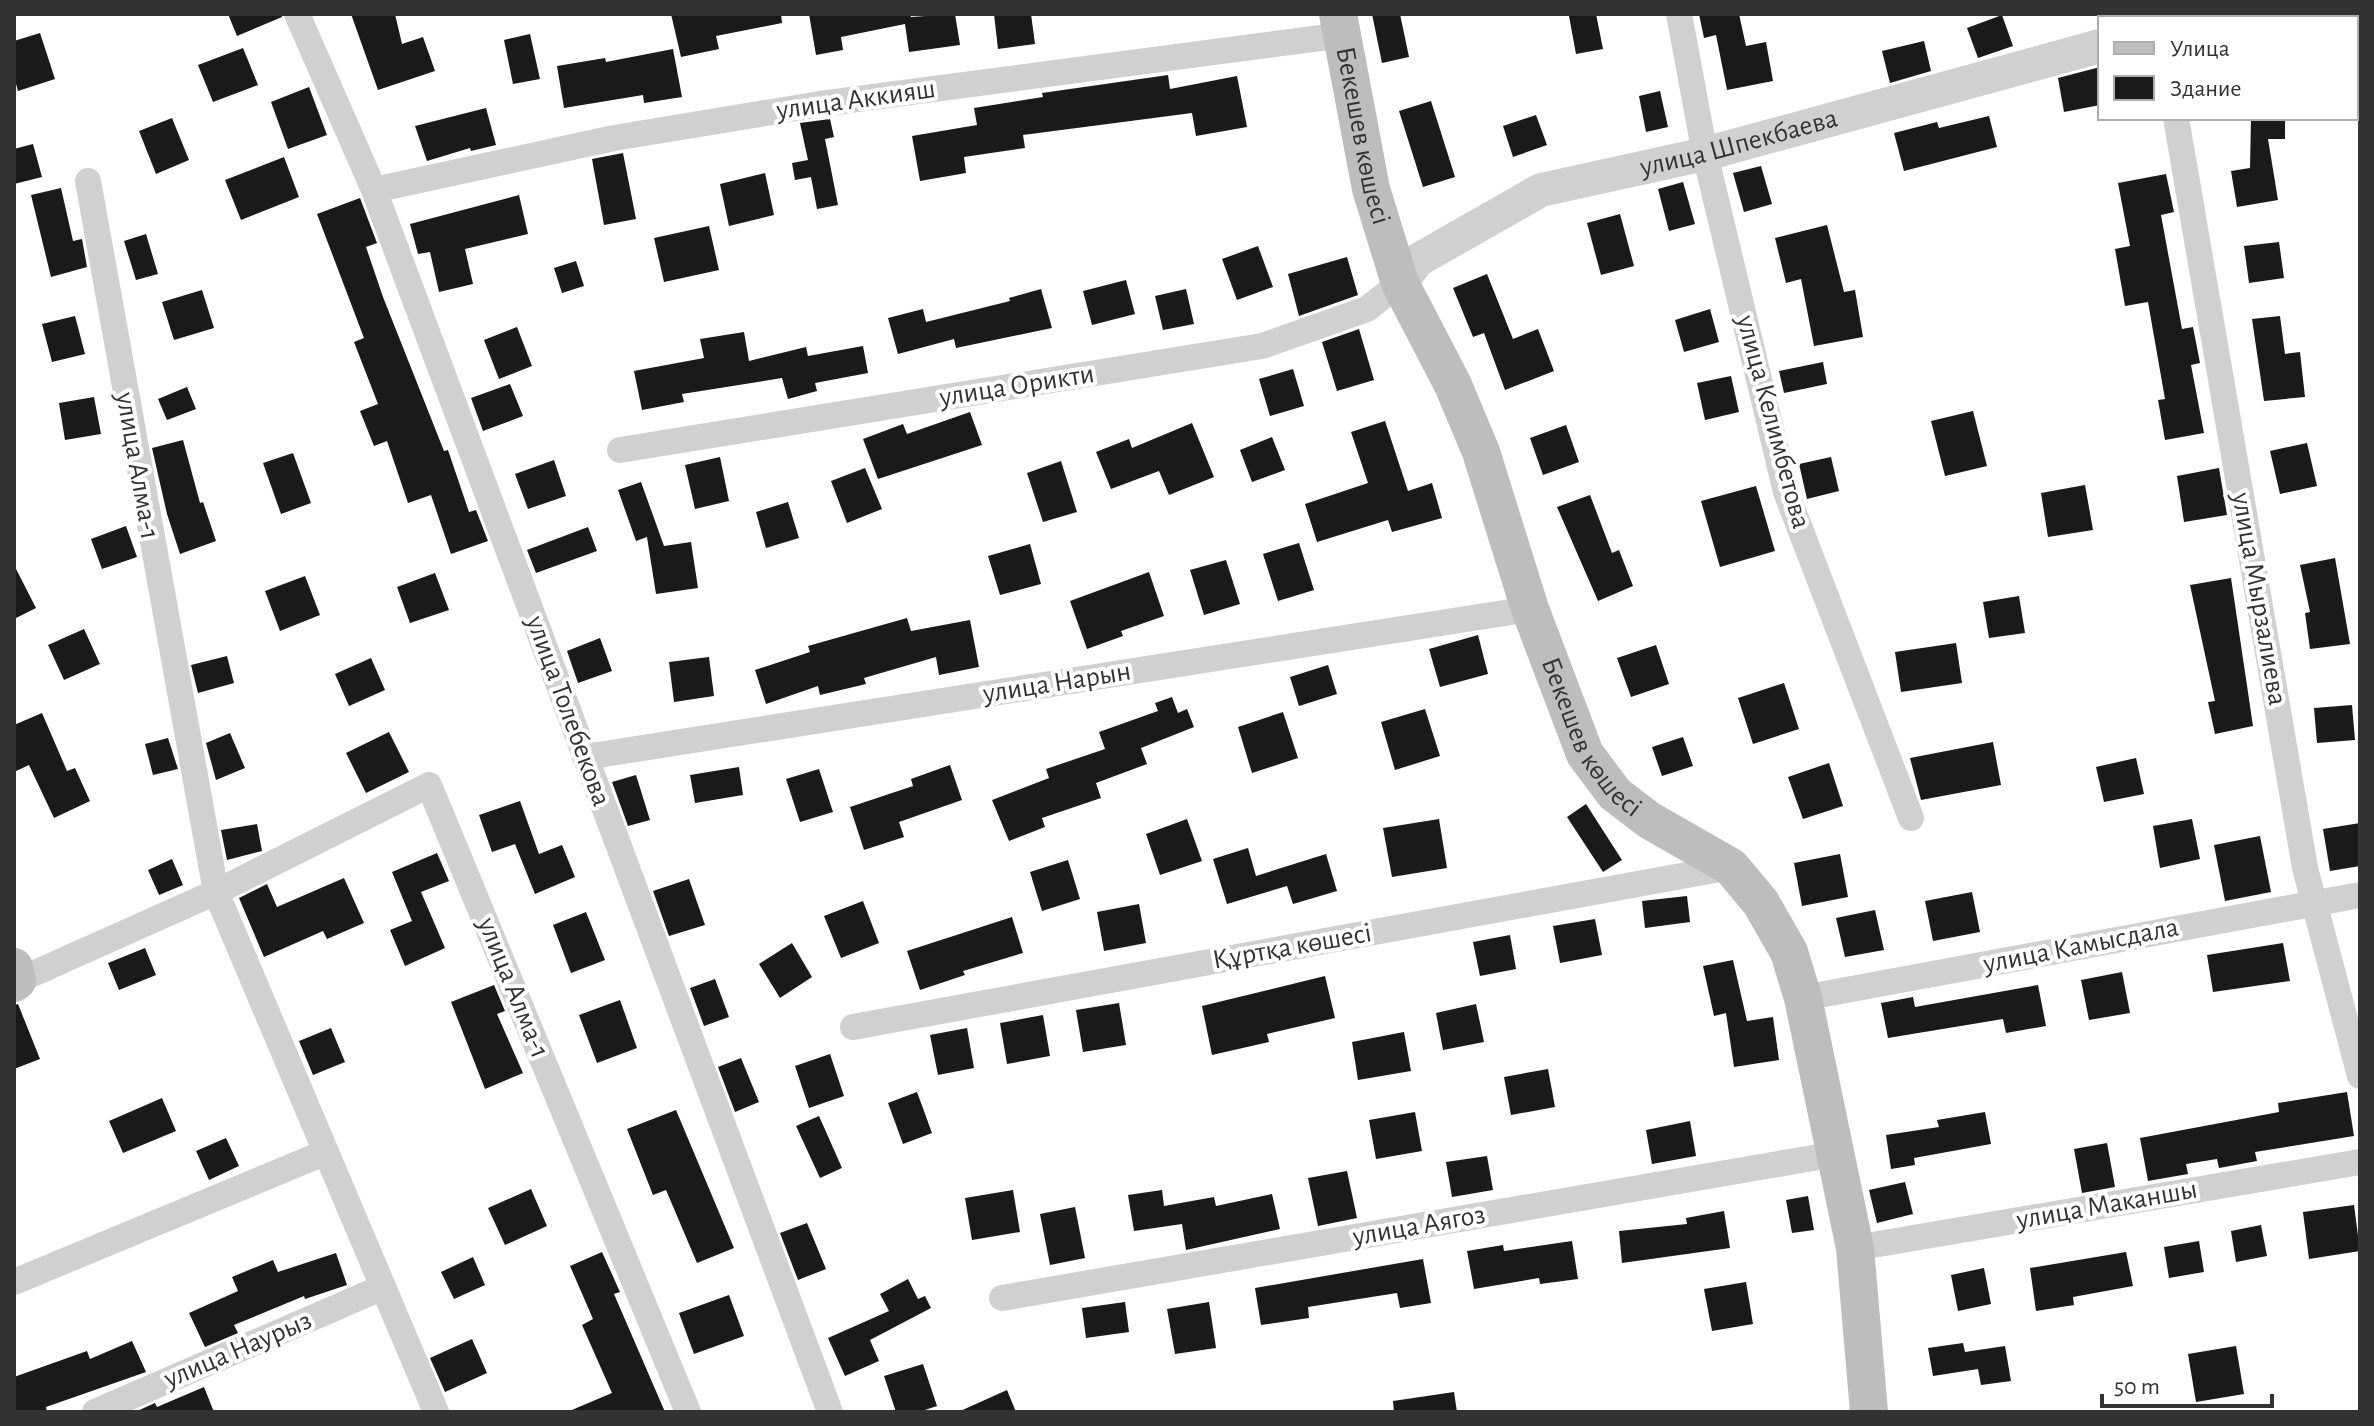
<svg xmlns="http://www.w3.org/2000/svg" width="2374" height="1426" font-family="'Alegreya Sans',sans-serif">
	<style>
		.building { fill: #1a1a1a }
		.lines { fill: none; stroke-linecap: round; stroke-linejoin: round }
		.minor { stroke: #d0d0d0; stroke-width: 26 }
		.tertiary { stroke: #d0d0d0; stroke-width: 34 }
		.secondary { stroke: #bdbdbd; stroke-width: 38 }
		.labels { text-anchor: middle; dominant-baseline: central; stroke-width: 8; stroke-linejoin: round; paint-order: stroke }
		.street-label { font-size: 28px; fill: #333; stroke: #fff }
	</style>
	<rect width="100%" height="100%" fill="#fff"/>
	<g class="building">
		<path d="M228 14H281L282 17 237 36Z"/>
		<path d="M351 14H395L402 44 423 37 435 71 378 90Z"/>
		<path d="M671 14H781L782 23 716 36 719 49 681 57Z"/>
		<path d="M809 14H910L911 17 955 14 960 45 909 52 905 24 841 37 843 50 816 55Z"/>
		<path d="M994 14H1031L1035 44 998 49Z"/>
		<path d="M1372 14H1400L1409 57 1382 63Z"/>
		<path d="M1596 14 1603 49 1576 54 1569 16Z"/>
		<path d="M1699 14H1739L1746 46 1766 42 1773 81 1727 90 1716 35 1704 38Z"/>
		<path d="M2002 15 2013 46 1978 58 1967 28Z"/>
		<path d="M40 33 55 79 18 91 14 77V41Z"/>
		<path d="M530 34 540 79 513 84 504 40Z"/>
		<path d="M1924 41 1931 71 1890 83 1882 51Z"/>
		<path d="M243 48 258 85 213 102 198 65Z"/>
		<path d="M673 49 682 97 644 103 643 95 564 108 557 66 605 58 606 62Z"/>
		<path d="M2100 67V105L2064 112 2058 78Z"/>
		<path d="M1168 75 1170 89 1237 76 1247 127 1196 136 1192 113 1023 135 1025 148 964 157 966 173 920 181 912 136 977 125 974 108 1043 97 1042 93Z"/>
		<path d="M309 87 327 135 288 149 271 102Z"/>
		<path d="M1660 91 1668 127 1646 132 1639 96Z"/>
		<path d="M1431 101 1455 177 1423 187 1399 111Z"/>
		<path d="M486 108 496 145 471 151 470 148 427 161 415 126Z"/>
		<path d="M1536 115 1547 145 1513 157 1503 126Z"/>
		<path d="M1989 116 1997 147 1904 171 1894 133 1937 122 1939 128Z"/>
		<path d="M172 118 189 160 156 174 139 131Z"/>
		<path d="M2251 118H2285V139H2268L2278 200 2237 207 2231 171 2250 168Z"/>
		<path d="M830 119 834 137 825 139 838 205 817 209 811 177 795 180 792 163 808 160 800 123Z"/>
		<path d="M33 144 42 177 14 184V149Z"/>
		<path d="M623 153 636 219 604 225 592 159Z"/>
		<path d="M284 157 299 197 241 220 225 180Z"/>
		<path d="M1761 166 1772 204 1744 212 1733 173Z"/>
		<path d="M765 173 774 215 729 226 720 184Z"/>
		<path d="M2166 174 2174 212 2161 215 2182 329 2193 327 2200 363 2191 365 2204 433 2165 440 2158 400 2165 399 2148 302 2125 306 2115 249 2130 246 2118 183Z"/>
		<path d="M1683 182 1695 224 1669 231 1658 189Z"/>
		<path d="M61 188 73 241 82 239 87 267 51 277 31 195Z"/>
		<path d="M519 195 528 234 465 249 473 284 439 292 430 252 418 254 410 224Z"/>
		<path d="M360 198 377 243 366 247 383 297 444 451 448 450 469 512 476 510 488 541 451 554 431 495 408 503 387 441 374 446 360 411 378 404 354 342 364 338 317 214Z"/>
		<path d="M1620 214 1634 266 1601 275 1587 223Z"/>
		<path d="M1827 225 1844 292 1855 290 1863 337 1814 346 1801 279 1786 283 1775 238Z"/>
		<path d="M709 226 719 270 664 282 654 238Z"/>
		<path d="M146 234 158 274 136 280 124 241Z"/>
		<path d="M2279 242 2284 278 2249 283 2244 246Z"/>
		<path d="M1258 246 1273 287 1237 300 1222 259Z"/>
		<path d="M1347 257 1358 295 1299 316 1288 274Z"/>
		<path d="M576 261 584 286 562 293 554 268Z"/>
		<path d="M1487 274 1513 339 1538 329 1554 371 1505 390 1484 333 1473 337 1453 288Z"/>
		<path d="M1126 280 1135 314 1092 325 1083 291Z"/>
		<path d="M1041 289 1052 328 956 348 954 339 898 354 888 318 923 309 926 322 1010 301 1009 298Z"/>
		<path d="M1186 289 1194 324 1163 330 1155 296Z"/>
		<path d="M202 290 214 328 174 340 162 302Z"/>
		<path d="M1710 309 1719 342 1684 352 1675 320Z"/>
		<path d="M75 316 85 354 52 362 42 324Z"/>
		<path d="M2280 316 2285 354 2300 352 2305 397 2264 401 2252 319Z"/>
		<path d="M517 327 532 366 499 379 484 340Z"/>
		<path d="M1359 329 1374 380 1337 391 1322 342Z"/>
		<path d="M744 332 749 361 806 347 808 356 863 346 868 373 815 383 817 391 788 399 782 378 682 394 684 402 642 410 634 371 704 358 700 339Z"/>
		<path d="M1823 362 1827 384 1784 393 1779 371Z"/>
		<path d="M1293 369 1304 406 1270 416 1259 379Z"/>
		<path d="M1731 376 1739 412 1705 420 1697 383Z"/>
		<path d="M510 384 523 416 483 431 471 398Z"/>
		<path d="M187 387 196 409 167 420 158 399Z"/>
		<path d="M94 397 101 434 65 440 59 403Z"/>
		<path d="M1973 411 1987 466 1945 476 1931 421Z"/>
		<path d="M970 412 982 445 878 479 863 439 903 424 907 434Z"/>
		<path d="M1385 421 1408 491 1432 483 1442 518 1392 532 1388 520 1317 542 1305 504 1368 483 1351 432Z"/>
		<path d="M1192 423 1214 477 1169 495 1159 471 1111 489 1096 452 1129 439 1132 448Z"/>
		<path d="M1566 425 1579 462 1543 475 1530 438Z"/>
		<path d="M1272 437 1285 470 1252 482 1240 450Z"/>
		<path d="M183 440 200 503 203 502 216 541 180 554 167 514 152 448Z"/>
		<path d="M2307 443 2317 486 2280 494 2270 451Z"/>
		<path d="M293 453 311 503 281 514 263 463Z"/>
		<path d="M720 457 729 501 695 509 685 465Z"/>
		<path d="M1831 457 1839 491 1807 499 1799 464Z"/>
		<path d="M554 460 566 496 528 509 515 474Z"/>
		<path d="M1061 461 1077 512 1043 522 1027 473Z"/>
		<path d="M865 468 882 509 847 523 831 481Z"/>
		<path d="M2219 468 2227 515 2184 522 2177 476Z"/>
		<path d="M641 482 664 546 691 542 698 588 656 594 647 537 636 541 618 490Z"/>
		<path d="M2085 485 2093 530 2048 537 2041 493Z"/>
		<path d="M1756 486 1775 551 1720 567 1701 501Z"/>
		<path d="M1590 495 1612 553 1619 550 1633 586 1598 601 1557 507Z"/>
		<path d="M788 502 799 538 766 548 756 512Z"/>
		<path d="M126 526 137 557 102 569 91 539Z"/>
		<path d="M588 527 597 551 536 573 527 550Z"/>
		<path d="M1299 543 1314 590 1278 601 1263 554Z"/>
		<path d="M1030 544 1041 584 1000 595 988 556Z"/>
		<path d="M2335 558 2350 644 2310 649 2305 613 2310 612 2300 565Z"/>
		<path d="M1226 560 1240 604 1204 615 1190 570Z"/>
		<path d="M14 565 36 608 14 619Z"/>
		<path d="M1149 572 1164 616 1121 631 1123 636 1087 649 1070 601Z"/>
		<path d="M435 573 449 610 410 623 397 587Z"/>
		<path d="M305 576 320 615 280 631 265 591Z"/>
		<path d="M2231 578 2253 726 2215 734 2208 702 2215 701 2190 585Z"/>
		<path d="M2019 596 2025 633 1989 638 1983 602Z"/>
		<path d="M907 618 911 631 970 620 979 667 939 675 936 657 864 678 866 684 820 695 818 686 766 704 755 670 810 652 808 646Z"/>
		<path d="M84 629 100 664 64 680 48 645Z"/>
		<path d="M1478 635 1488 674 1440 687 1429 649Z"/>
		<path d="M600 638 612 671 578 683 567 651Z"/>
		<path d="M1956 643 1962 683 1901 692 1895 652Z"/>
		<path d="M1656 645 1669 684 1631 697 1617 658Z"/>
		<path d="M227 656 234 683 198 693 191 665Z"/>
		<path d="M709 657 714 696 674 702 669 662Z"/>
		<path d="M371 658 385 690 349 706 335 674Z"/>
		<path d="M1328 665 1337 694 1299 706 1290 677Z"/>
		<path d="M1784 683 1799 729 1753 744 1738 698Z"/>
		<path d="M1172 697 1178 713 1187 709 1194 727 1141 748 1147 764 1096 783 1101 798 1042 818 1045 827 1009 841 992 800 1049 778 1046 769 1105 749 1099 732 1158 711 1155 703Z"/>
		<path d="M2352 705 2355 740 2317 743 2314 708Z"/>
		<path d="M1425 709 1440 756 1395 770 1381 722Z"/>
		<path d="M1283 712 1298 758 1252 773 1238 727Z"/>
		<path d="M42 713 67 771 75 768 90 801 54 818 29 765 14 772V725Z"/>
		<path d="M389 732 409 772 366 793 346 753Z"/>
		<path d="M230 733 245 768 216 780 206 743Z"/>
		<path d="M1683 737 1693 766 1662 776 1652 747Z"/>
		<path d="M168 738 178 769 153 775 145 744Z"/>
		<path d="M1993 742 2001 785 1921 800 1910 758Z"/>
		<path d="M2136 758 2144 794 2104 802 2096 767Z"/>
		<path d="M1829 763 1843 806 1803 819 1788 777Z"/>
		<path d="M950 765 962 800 899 822 904 837 864 850 850 807 913 786 911 779Z"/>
		<path d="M739 767 743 795 695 803 690 775Z"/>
		<path d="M819 769 833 812 800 822 786 779Z"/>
		<path d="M636 775 650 820 628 826 612 782Z"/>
		<path d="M520 801 539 854 562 845 575 877 535 894 515 844 492 852 479 815Z"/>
		<path d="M1586 804 1622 860 1603 872 1567 817Z"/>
		<path d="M1187 819 1202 861 1160 875 1146 834Z"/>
		<path d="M1439 819 1447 868 1392 877 1383 828Z"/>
		<path d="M2192 819 2200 859 2160 868 2153 826Z"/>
		<path d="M2360 823V866L2330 871 2323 829Z"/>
		<path d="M257 824 262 851 227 860 221 830Z"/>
		<path d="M2260 836 2271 892 2225 901 2214 845Z"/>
		<path d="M1248 848 1256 876 1326 854 1337 891 1293 904 1287 886 1227 904 1213 859Z"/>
		<path d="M437 853 449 881 421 892 445 948 405 966 390 930 412 921 392 872Z"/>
		<path d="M1840 854 1848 897 1802 906 1794 863Z"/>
		<path d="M172 859 183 885 159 895 148 870Z"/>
		<path d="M1068 860 1080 899 1042 911 1030 872Z"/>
		<path d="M344 878 364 923 327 939 323 931 264 957 239 898 267 884 277 907Z"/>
		<path d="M689 879 705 925 669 936 653 891Z"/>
		<path d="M1972 892 1980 932 1933 941 1925 901Z"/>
		<path d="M1687 896 1690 922 1645 928 1642 901Z"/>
		<path d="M863 901 879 943 841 958 824 916Z"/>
		<path d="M1139 904 1146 943 1104 951 1097 912Z"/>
		<path d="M1875 910 1884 950 1845 957 1836 918Z"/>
		<path d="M586 912 605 960 571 973 553 925Z"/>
		<path d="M1012 917 1023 953 963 971 965 975 920 990 907 951Z"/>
		<path d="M1595 919 1602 955 1560 963 1553 926Z"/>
		<path d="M1510 935 1516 969 1480 976 1473 942Z"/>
		<path d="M792 943 812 977 780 998 759 964Z"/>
		<path d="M2283 943 2290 981 2213 992 2207 955Z"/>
		<path d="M145 948 156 975 119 990 108 963Z"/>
		<path d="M1733 960 1747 1021 1773 1017 1779 1060 1734 1067 1726 1013 1714 1016 1703 966Z"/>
		<path d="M2122 972 2130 1013 2089 1020 2081 980Z"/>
		<path d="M1325 976 1335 1018 1267 1034 1269 1042 1212 1055 1202 1006Z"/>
		<path d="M715 979 729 1017 704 1026 690 988Z"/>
		<path d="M494 985 505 1011 497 1014 523 1073 485 1089 451 1002Z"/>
		<path d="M2038 985 2046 1026 2006 1033 2003 1019 1888 1038 1881 1003 1913 997 1915 1007Z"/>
		<path d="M620 1000 637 1048 597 1063 579 1015Z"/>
		<path d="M1119 1003 1126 1045 1083 1052 1076 1010Z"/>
		<path d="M18 1004 40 1059 14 1069V1005Z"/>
		<path d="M1476 1004 1484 1042 1443 1050 1436 1013Z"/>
		<path d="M1043 1015 1050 1056 1007 1064 1000 1023Z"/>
		<path d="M331 1028 345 1062 313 1075 299 1041Z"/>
		<path d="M967 1028 974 1068 938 1075 930 1035Z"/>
		<path d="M1404 1032 1411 1071 1358 1080 1352 1042Z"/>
		<path d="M830 1054 844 1096 809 1108 795 1066Z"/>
		<path d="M741 1058 759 1102 735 1112 718 1067Z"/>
		<path d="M1548 1069 1555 1107 1511 1115 1504 1077Z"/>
		<path d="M917 1092 932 1133 903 1144 888 1103Z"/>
		<path d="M2347 1092 2354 1136 2255 1152 2257 1161 2219 1168 2217 1159 2186 1164 2188 1174 2148 1181 2140 1138 2279 1112 2278 1103Z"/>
		<path d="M162 1098 176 1131 123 1153 109 1121Z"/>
		<path d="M676 1110 734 1248 697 1263 666 1190 653 1195 627 1129Z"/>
		<path d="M1415 1112 1422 1151 1376 1159 1369 1120Z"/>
		<path d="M1985 1112 1991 1144 1914 1158 1915 1165 1891 1169 1886 1135 1939 1127 1937 1120Z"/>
		<path d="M819 1116 842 1168 820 1178 796 1126Z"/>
		<path d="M1690 1121 1696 1156 1652 1164 1646 1130Z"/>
		<path d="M226 1138 239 1166 209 1180 196 1151Z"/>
		<path d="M2107 1143 2115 1187 2082 1193 2074 1149Z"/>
		<path d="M1487 1156 1493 1190 1452 1197 1446 1162Z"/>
		<path d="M1347 1171 1357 1218 1318 1226 1308 1178Z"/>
		<path d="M1905 1182 1913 1214 1877 1223 1869 1190Z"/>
		<path d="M531 1189 547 1226 505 1245 488 1208Z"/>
		<path d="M1013 1190 1020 1232 972 1240 965 1198Z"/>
		<path d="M1162 1190 1164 1206 1214 1197 1216 1206 1272 1194 1280 1229 1186 1250 1182 1224 1134 1231 1128 1195Z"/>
		<path d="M1808 1196 1814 1230 1792 1233 1786 1200Z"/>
		<path d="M2354 1205 2360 1251 2309 1259 2303 1212Z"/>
		<path d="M1075 1207 1085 1258 1050 1265 1040 1214Z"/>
		<path d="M1724 1211 1730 1248 1622 1263 1619 1231 1687 1224 1686 1218Z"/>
		<path d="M807 1223 826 1269 798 1280 780 1233Z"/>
		<path d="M2261 1225 2267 1256 2236 1262 2231 1231Z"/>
		<path d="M1572 1241 1578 1279 1540 1284 1539 1278 1474 1289 1467 1251 1503 1245 1504 1251Z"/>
		<path d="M2199 1241 2204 1272 2169 1278 2164 1247Z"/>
		<path d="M602 1252 620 1292 614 1294 665 1412H567L612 1393 582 1325 593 1319 570 1266Z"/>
		<path d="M2126 1252 2133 1286 2073 1297 2074 1305 2036 1311 2030 1268Z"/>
		<path d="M336 1253 347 1285 305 1299 304 1296 234 1325 238 1333 205 1347 189 1313 238 1291 232 1277 273 1260 278 1272Z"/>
		<path d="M473 1257 485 1285 454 1299 441 1272Z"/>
		<path d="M1423 1259 1431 1303 1400 1308 1397 1293 1308 1307 1309 1318 1261 1325 1255 1288Z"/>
		<path d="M1984 1268 1991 1304 1958 1311 1951 1275Z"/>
		<path d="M908 1279 918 1299 925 1296 931 1308 870 1340 879 1361 845 1376 828 1338 889 1311 880 1294Z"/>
		<path d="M1746 1282 1753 1324 1712 1331 1704 1289Z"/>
		<path d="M729 1295 744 1336 694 1354 679 1313Z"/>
		<path d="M1125 1302 1129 1332 1086 1338 1082 1308Z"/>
		<path d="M1209 1302 1216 1348 1175 1354 1167 1309Z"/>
		<path d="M472 1339 487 1373 445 1392 430 1358Z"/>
		<path d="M132 1341 146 1372 46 1407 47 1412H14V1377L87 1351 90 1359Z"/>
		<path d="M1963 1343 1965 1352 2005 1346 2011 1381 1981 1385 1978 1369 1933 1376 1928 1348Z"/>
		<path d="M2236 1346 2244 1394 2196 1402 2188 1354Z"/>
		<path d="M923 1364 937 1406 919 1412H896L884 1376Z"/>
		<path d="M204 1387 214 1412H135L155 1403 157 1407Z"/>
		<path d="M1007 1390 1016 1412H958Z"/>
		<path d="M1454 1392 1457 1412H1394L1393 1401Z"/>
	</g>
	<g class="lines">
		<g class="minor">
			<path d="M297 14 374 190 830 1412"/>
			<path d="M1679 14 1705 154 1786 492 1911 818"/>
			<path d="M2157 14 2158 18"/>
			<path d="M2176 118 2305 868 2360 1076"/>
			<path d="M88 181 216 892 436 1412"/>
			<path d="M374 190 614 138 820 104 1343 35"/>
			<path d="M620 450 1262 346 1367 309 1400 283"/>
			<path d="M585 757 1530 609"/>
			<path d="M17 981 216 892 429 785 688 1412"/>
			<path d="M1803 998 2360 895"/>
			<path d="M853 1027 1731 867"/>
			<path d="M1855 1248 2360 1162"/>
			<path d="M14 1282 324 1153"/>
			<path d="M1002 1298 1836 1154"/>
			<path d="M95 1412 381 1288"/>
		</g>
		<g class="tertiary">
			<path d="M2219 18 2239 14"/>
			<path id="s1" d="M1400 283 1418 260 1541 190 1705 154 2100 46"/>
		</g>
		<g class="secondary">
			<path id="s2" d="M1338 14 1371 189 1400 283 1453 385 1481 452 1530 609 1585 754 1615 794 1649 820 1731 867 1761 903 1789 952 1803 998 1855 1248 1869 1412"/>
			<path d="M14 967 17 981 14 983"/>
		</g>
	</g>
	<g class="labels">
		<g class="street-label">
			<text transform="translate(856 100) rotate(-8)">улица Аккияш</text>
			<text stroke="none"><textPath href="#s2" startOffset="124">Бекешев көшесі</textPath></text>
			<text stroke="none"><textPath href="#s1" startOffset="374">улица Шпекбаева</textPath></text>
			<text transform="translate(1017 386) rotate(-9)">улица Орикти</text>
			<text transform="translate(1773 422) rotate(75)">улица Келимбетова</text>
			<text transform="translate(137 466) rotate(80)">улица Алма-1</text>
			<text transform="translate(2259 599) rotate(80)">улица Мырзалиева</text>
			<text transform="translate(1057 683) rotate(-9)">улица Нарын</text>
			<text transform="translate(568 711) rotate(70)">улица Толебекова</text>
			<text stroke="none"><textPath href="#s2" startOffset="772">Бекешев көшесі</textPath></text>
			<text transform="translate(2081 946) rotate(-11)">улица Камысдала</text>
			<text transform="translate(1292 947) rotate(-10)">Құртқа көшесі</text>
			<text transform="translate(513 988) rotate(68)">улица Алма-1</text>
			<text transform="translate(2107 1205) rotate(-10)">улица Маканшы</text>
			<text transform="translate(1419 1226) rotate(-10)">улица Аягоз</text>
			<text transform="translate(238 1350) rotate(-23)">улица Наурыз</text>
		</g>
	</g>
	<rect width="2374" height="1426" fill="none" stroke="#333333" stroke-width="32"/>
	<rect x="2098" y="16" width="260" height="104" fill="#ffffff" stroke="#adadad" stroke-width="2"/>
	<rect x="2114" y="42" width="40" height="12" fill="#bdbdbd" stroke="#adadad" stroke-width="2"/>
	<text x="2170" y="56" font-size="24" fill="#333333">Улица</text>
	<rect x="2114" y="76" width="40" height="24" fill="#1a1a1a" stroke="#adadad" stroke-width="2"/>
	<text x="2170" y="96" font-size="24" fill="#333333">Здание</text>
	<path d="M2102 1394v12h170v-12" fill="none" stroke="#333333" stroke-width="4"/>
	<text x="2114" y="1394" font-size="24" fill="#333333" stroke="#ffffff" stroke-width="6" paint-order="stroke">50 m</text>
</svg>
